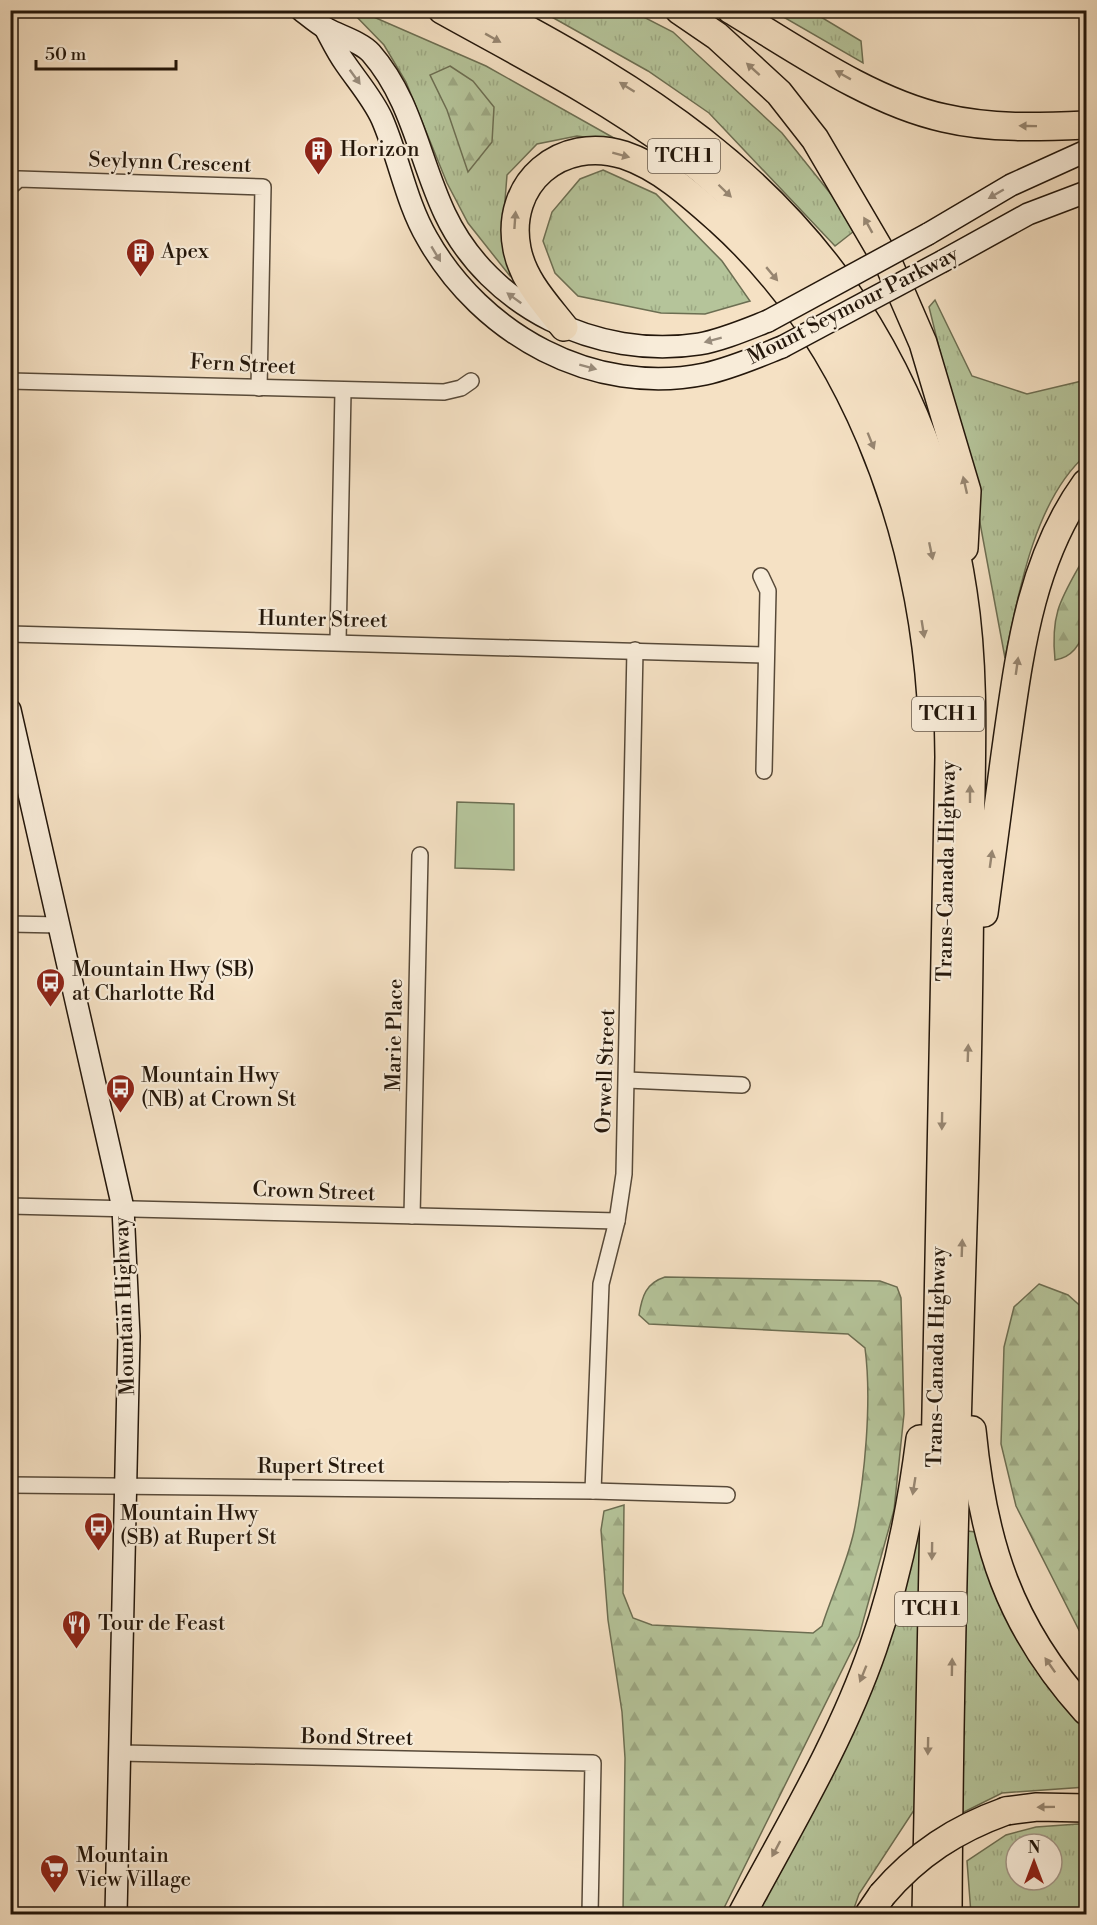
<svg xmlns="http://www.w3.org/2000/svg" width="1097" height="1925" font-family="'Libre Bodoni',serif">
	<style>
		.grass { fill: url(#grass-tufts); stroke: #6c6e52; stroke-width: 1.5; fill-rule: evenodd }
		.forest { fill: url(#forest-firs); stroke: #6c6e52; stroke-width: 1.5 }
		.park { fill: #b5c49a; stroke: #6c6e52; stroke-width: 1.5 }
		.lines { fill: none; stroke-linecap: round; stroke-linejoin: round }
		.street-casing { stroke: #584a39; stroke-width: 18 }
		.secondary-casing { stroke: #24170b; stroke-width: 24 }
		.highway-casing { stroke: #24170b; stroke-width: 30 }
		.street { stroke: #f8ecd9; stroke-width: 15 }
		.secondary { stroke: #f8ecd9; stroke-width: 21 }
		.highway { stroke: #f5e1c4; stroke-width: 27 }
		.secondary-bridge-casing { stroke: #24170b; stroke-width: 24; stroke-linecap: butt }
		.highway-bridge-casing { stroke: #24170b; stroke-width: 30; stroke-linecap: butt }
		.secondary-bridge { stroke: #f8ecd9; stroke-width: 21 }
		.highway-bridge { stroke: #f5e1c4; stroke-width: 27 }
		.oneway { fill: #978671 }
		.oneway2 { fill: #998c7c }
		.labels { text-anchor: middle; dominant-baseline: central; stroke-width: 4.5; stroke-linejoin: round; paint-order: stroke }
		.shield { fill: #f8ecd9; stroke: #645749; stroke-width: 1.5 }
		.shield-label { font-size: 20px; font-weight: bold; fill: #24170b }
		.poi-label { font-size: 21px; fill: #24170b; stroke: #f8ecd9; text-anchor: start }
		.street-label { font-size: 21px; fill: #24170b; stroke: #f8ecd9 }
	</style>
	<defs>
		<pattern id="grass-tufts" width="24" height="20" patternUnits="userSpaceOnUse" patternTransform="scale(1.5)"><rect width="24" height="20" fill="#b5c49a"/><path d="M3 7l-1-3M5 7V3M7 7l1-3M15 17l-1-3M17 17v-4M19 17l1-3" fill="none" stroke="#9ca883"/></pattern>
		<pattern id="forest-firs" width="22" height="20" patternUnits="userSpaceOnUse" patternTransform="scale(1.5)"><rect width="22" height="20" fill="#b5c49a"/><path d="M5 1l3.5 6h-7zM16 11l3.5 6h-7z" fill="#9ca883"/></pattern>
	</defs>
	<rect width="100%" height="100%" fill="#f5e1c4"/>
	<filter id="stains"><feTurbulence type="fractalNoise" baseFrequency=".00333" numOctaves="4"/><feColorMatrix values="0 0 0 0 .2 0 0 0 0 .09 0 0 0 0 .02 0 0 0 .5 -.17"/></filter>
	<radialGradient id="worn" r=".72"><stop offset=".6" stop-color="#630" stop-opacity="0"/><stop offset="1" stop-color="#630" stop-opacity=".3"/></radialGradient>
	<g class="grass">
		<path d="M351 11H360L486 66 621 142 577 136 537 144 507 175 504 213 512 262 510 276 468 223 447 183 406 82 384 45Z"/>
		<path d="M541 11H632L673 32 782 133 858 228 835 246 709 113 648 71Z"/>
		<path d="M773 11H811L861 41 863 63Z"/>
		<path d="M603 170 656 194 722 261 750 301 705 314 661 313 578 296 555 273 543 241 552 212 580 179Z"/>
		<path d="M935 300 972 376 1027 394 1086 380V455C1035 499 1018 594 1005 658L973 485 929 307Z"/>
		<path d="M967 1531 976 1532C992 1605 1034 1679 1086 1731V1787L1002 1793 960 1814Z"/>
		<path d="M914 1532H925L920 1801 859 1894 852 1914H756Z"/>
		<path d="M1078 1824 1086 1825V1914H971L967 1861 1006 1835 1036 1827ZM1016 1844H1052V1880H1016Z"/>
	</g>
	<g class="forest">
		<path d="M450 66 473 81 494 107 492 142 468 172 447 110 430 75Z"/>
		<path d="M1086 554C1087 586 1097 654 1055 660 1050 610 1063 596 1086 554Z"/>
		<path d="M665 1277 880 1281 897 1287 901 1298 904 1414 894 1510 859 1636 721 1914H623L625 1758 622 1712 608 1620 601 1530 604 1511 624 1505 623 1593 633 1618 652 1625 813 1633 822 1626C832 1595 847 1563 854 1531 865 1478 872 1401 865 1348L848 1334 649 1324 639 1315C642 1296 646 1283 665 1277Z"/>
		<path d="M1039 1284 1068 1295 1086 1311V1644L1016 1506 1001 1444 1004 1347 1014 1307Z"/>
	</g>
	<path class="park" d="M457 802 514 804V870L455 868Z"/>
	<g class="lines">
		<defs>
			<g id="street">
				<path d="M10 187 19 179 263 187 259 388"/>
				<path d="M10 381 444 392 461 388 471 381"/>
				<path d="M761 576 768 591 764 771"/>
				<path d="M10 634 765 655"/>
				<path d="M338 641 343 391"/>
				<path d="M10 924 60 925"/>
				<path d="M627 1080 742 1085"/>
				<path d="M10 1206 617 1221"/>
				<path d="M412 1216 420 855"/>
				<path d="M10 1485 593 1491 727 1495"/>
				<path d="M593 1491 601 1284 617 1221 624 1174 635 650"/>
				<path d="M120 1753 593 1763 590 1914"/>
			</g>
			<g id="secondary">
				<path d="M301 10C310 17 318 24 327 29 340 36 361 42 371 53 412 100 419 159 445 214 489 307 597 360 699 344 722 340 745 330 768 321"/>
				<path d="M325 28C331 39 337 52 345 63 358 82 373 99 382 119 399 158 406 202 427 238 481 334 593 397 705 374 732 368 757 357 782 347"/>
				<path d="M928 234 1011 185 1086 151"/>
				<path d="M943 261 1028 214 1086 192"/>
				<path d="M10 710 123 1208 129 1336 116 1914"/>
			</g>
			<g id="highway">
				<path d="M442 10C521 54 602 95 675 149 804 245 899 392 931 549 946 618 948 687 949 757L926 1914"/>
				<path d="M491 10C642 90 776 174 868 325 917 406 949 498 963 592 977 682 970 776 970 867 969 987 967 1107 963 1227 956 1456 949 1685 948 1914"/>
				<path d="M679 10 717 36 779 93 815 139 890 267 923 343 967 491 964 548"/>
				<path d="M731 10C796 49 871 102 944 118 991 129 1039 127 1086 125"/>
				<path d="M564 327C545 303 523 280 517 249 504 183 561 135 624 155 660 167 691 195 719 220 852 340 919 522 931 698"/>
				<path d="M984 913C992 855 999 798 1007 741 1020 650 1031 559 1086 483"/>
				<path d="M972 1430C983 1543 1009 1626 1086 1711"/>
				<path d="M1006 1811 1037 1807 1086 1808"/>
				<path d="M742 1914C788 1828 841 1741 873 1648 897 1580 911 1510 920 1439"/>
				<path d="M869 1914 882 1895"/>
			</g>
		</defs>
		<use href="#street" class="street-casing"/>
		<use href="#secondary" class="secondary-casing"/>
		<use href="#highway" class="highway-casing"/>
		<use href="#street" class="street"/>
		<use href="#secondary" class="secondary"/>
		<use href="#highway" class="highway"/>
		<defs>
			<g id="secondary-bridge">
				<path d="M768 321 928 234"/>
				<path d="M782 347 943 261"/>
			</g>
			<path id="highway-bridge" d="M882 1895C917 1854 956 1829 1006 1811"/>
		</defs>
		<use href="#secondary-bridge" class="secondary-bridge-casing"/>
		<use href="#highway-bridge" class="highway-bridge-casing"/>
		<use href="#secondary-bridge" class="secondary-bridge"/>
		<use href="#highway-bridge" class="highway-bridge"/>
	</g>
	<defs><path id="oneway-solid" d="M-6-.8H1V-3.2L6.5 0L1 3.2V.8H-6Z" transform="scale(1.5)"/></defs>
	<g class="oneway">
		<use href="#oneway-solid" transform="translate(493 38) rotate(29)"/>
		<use href="#oneway-solid" transform="translate(753 69) rotate(-138)"/>
		<use href="#oneway-solid" transform="translate(843 75) rotate(-151)"/>
		<use href="#oneway-solid" transform="translate(627 87) rotate(-148)"/>
		<use href="#oneway-solid" transform="translate(1028 126) rotate(-179)"/>
		<use href="#oneway-solid" transform="translate(621 155) rotate(15)"/>
		<use href="#oneway-solid" transform="translate(725 191) rotate(44)"/>
		<use href="#oneway-solid" transform="translate(515 220) rotate(-86)"/>
		<use href="#oneway-solid" transform="translate(868 225) rotate(-119)"/>
		<use href="#oneway-solid" transform="translate(772 274) rotate(50)"/>
		<use href="#oneway-solid" transform="translate(871 441) rotate(68)"/>
		<use href="#oneway-solid" transform="translate(965 485) rotate(-103)"/>
		<use href="#oneway-solid" transform="translate(931 551) rotate(78)"/>
		<use href="#oneway-solid" transform="translate(923 629) rotate(81)"/>
		<use href="#oneway-solid" transform="translate(1017 666) rotate(-82)"/>
		<use href="#oneway-solid" transform="translate(970 794) rotate(-90)"/>
		<use href="#oneway-solid" transform="translate(991 859) rotate(-82)"/>
		<use href="#oneway-solid" transform="translate(968 1053) rotate(-88)"/>
		<use href="#oneway-solid" transform="translate(942 1121) rotate(91)"/>
		<use href="#oneway-solid" transform="translate(962 1248) rotate(-88)"/>
		<use href="#oneway-solid" transform="translate(914 1486) rotate(99)"/>
		<use href="#oneway-solid" transform="translate(932 1551) rotate(91)"/>
		<use href="#oneway-solid" transform="translate(1050 1665) rotate(-125)"/>
		<use href="#oneway-solid" transform="translate(952 1667) rotate(-89)"/>
		<use href="#oneway-solid" transform="translate(863 1674) rotate(112)"/>
		<use href="#oneway-solid" transform="translate(928 1746) rotate(91)"/>
		<use href="#oneway-solid" transform="translate(1046 1807) rotate(179)"/>
		<use href="#oneway-solid" transform="translate(776 1849) rotate(118)"/>
	</g>
	<g class="oneway2">
		<use href="#oneway-solid" transform="translate(355 77) rotate(54)"/>
		<use href="#oneway-solid" transform="translate(996 194) rotate(150)"/>
		<use href="#oneway-solid" transform="translate(436 254) rotate(59)"/>
		<use href="#oneway-solid" transform="translate(514 298) rotate(-144)"/>
		<use href="#oneway-solid" transform="translate(713 340) rotate(165)"/>
		<use href="#oneway-solid" transform="translate(588 367) rotate(15)"/>
	</g>
	<defs>
		<symbol id="building-pin" viewBox="-11 -11 22 30"><path d="M0 17L-7.5 6A9.5 9.5 0 1 1 7.5 6Z" fill="#8f2418" stroke="#f8ecd9"/><path d="M-4-6H4V6H1V3H-1V6H-4ZM-2.5-4.3h1.7v1.8h-1.7ZM.8-4.3h1.7v1.8H.8ZM-2.5-1h1.7V.8h-1.7ZM.8-1h1.7V.8H.8Z" fill="#fff"/></symbol>
		<symbol id="bus-pin" viewBox="-11 -11 22 30"><path d="M0 17L-7.5 6A9.5 9.5 0 1 1 7.5 6Z" fill="#8f2418" stroke="#f8ecd9"/><path d="M-5-6H5V4H4V6H2V4H-2V6H-4V4H-5ZM-3.5-4V0h7V-4ZM-3.5 1.2v1.5H-2V1.2ZM2 1.2v1.5H3.5V1.2Z" fill="#fff"/></symbol>
		<symbol id="restaurant-pin" viewBox="-11 -11 22 30"><path d="M0 17L-7.5 6A9.5 9.5 0 1 1 7.5 6Z" fill="#8f2418" stroke="#f8ecd9"/><path d="M-5-6h1v4h1v-4h1v4h1v-4h1v5L-1.5 .5V6h-2V.5L-5-1ZM5-6V6H3V1.5H1.5Q1.5-4 5-6Z" fill="#fff"/></symbol>
		<symbol id="supermarket-pin" viewBox="-11 -11 22 30"><path d="M0 17L-7.5 6A9.5 9.5 0 1 1 7.5 6Z" fill="#8f2418" stroke="#f8ecd9"/><path d="M-6-5.5h2.5l.6 2H6L4.5 2H-2.5L-4.4-4H-6ZM-1.5 3.2a1.3 1.3 0 1 0 .1 0ZM3 3.2a1.3 1.3 0 1 0 .1 0Z" fill="#fff"/></symbol>
	</defs>
	<g fill-rule="evenodd">
		<use href="#building-pin" x="302" y="134" width="33" height="45"/>
		<use href="#building-pin" x="124" y="236" width="33" height="45"/>
		<use href="#bus-pin" x="34" y="966" width="33" height="45"/>
		<use href="#bus-pin" x="104" y="1072" width="33" height="45"/>
		<use href="#bus-pin" x="82" y="1510" width="33" height="45"/>
		<use href="#restaurant-pin" x="60" y="1608" width="33" height="45"/>
		<use href="#supermarket-pin" x="38" y="1852" width="33" height="45"/>
	</g>
	<g class="labels">
		<g class="shield">
			<rect x="648" y="139" width="72" height="34" rx="4.5"/>
			<rect x="912" y="697" width="72" height="34" rx="4.5"/>
			<rect x="895" y="1592" width="72" height="34" rx="4.5"/>
		</g>
		<g class="shield-label">
			<text x="684" y="156">TCH 1</text>
			<text x="948" y="714">TCH 1</text>
			<text x="931" y="1609">TCH 1</text>
		</g>
		<g class="poi-label">
			<text x="340" y="150">Horizon</text>
			<text x="161" y="252">Apex</text>
			<text x="72" y="970">Mountain Hwy (SB)<tspan x="72" dy="24">at Charlotte Rd</tspan></text>
			<text x="141" y="1076">Mountain Hwy<tspan x="141" dy="24">(NB) at Crown St</tspan></text>
			<text x="120" y="1514">Mountain Hwy<tspan x="120" dy="24">(SB) at Rupert St</tspan></text>
			<text x="98" y="1624">Tour de Feast</text>
			<text x="76" y="1856">Mountain<tspan x="76" dy="24">View Village</tspan></text>
		</g>
		<g class="street-label">
			<text transform="translate(170 163) rotate(2)">Seylynn Crescent</text>
			<text transform="translate(853 306) rotate(-27)">Mount Seymour Parkway</text>
			<text transform="translate(243 365) rotate(3)">Fern Street</text>
			<text transform="translate(323 620) rotate(1)">Hunter Street</text>
			<text transform="translate(947 871) rotate(-89)">Trans-Canada Highway</text>
			<text transform="translate(395 1035) rotate(-89)">Marie Place</text>
			<text transform="translate(606 1071) rotate(-88)">Orwell Street</text>
			<text transform="translate(314 1192) rotate(2)">Crown Street</text>
			<text transform="translate(125 1306) rotate(-92)">Mountain Highway</text>
			<text transform="translate(937 1357) rotate(-89)">Trans-Canada Highway</text>
			<text x="321" y="1467">Rupert Street</text>
			<text transform="translate(357 1738) rotate(1)">Bond Street</text>
		</g>
	</g>
	<rect width="1097" height="1925" fill="none" stroke="#f5e1c4" stroke-width="36"/>
	<rect x="12" y="12" width="1073" height="1901" fill="none" stroke="#24170b" stroke-width="3"/>
	<rect x="18" y="18" width="1061" height="1889" fill="none" stroke="#24170b" stroke-width="1.5"/>
	<g transform="translate(1034 1862)"><circle r="28" fill="#f8ecd9" stroke="#a39787" stroke-width="1.5"/>
	<path d="M0-4.5L10 22L0 15L-10 22Z" fill="#8f2418"/>
	<text y="-9" font-size="16" font-weight="bold" text-anchor="middle" fill="#24170b">N</text>
	</g>
	<path d="M36 60v9h140v-9" fill="none" stroke="#24170b" stroke-width="3"/>
	<text x="45" y="60" font-size="18" fill="#24170b" stroke="#f8ecd9" stroke-width="4.5" paint-order="stroke">50 m</text>
	<rect width="100%" height="100%" filter="url(#stains)"/>
	<rect width="100%" height="100%" fill="url(#worn)"/>
</svg>
